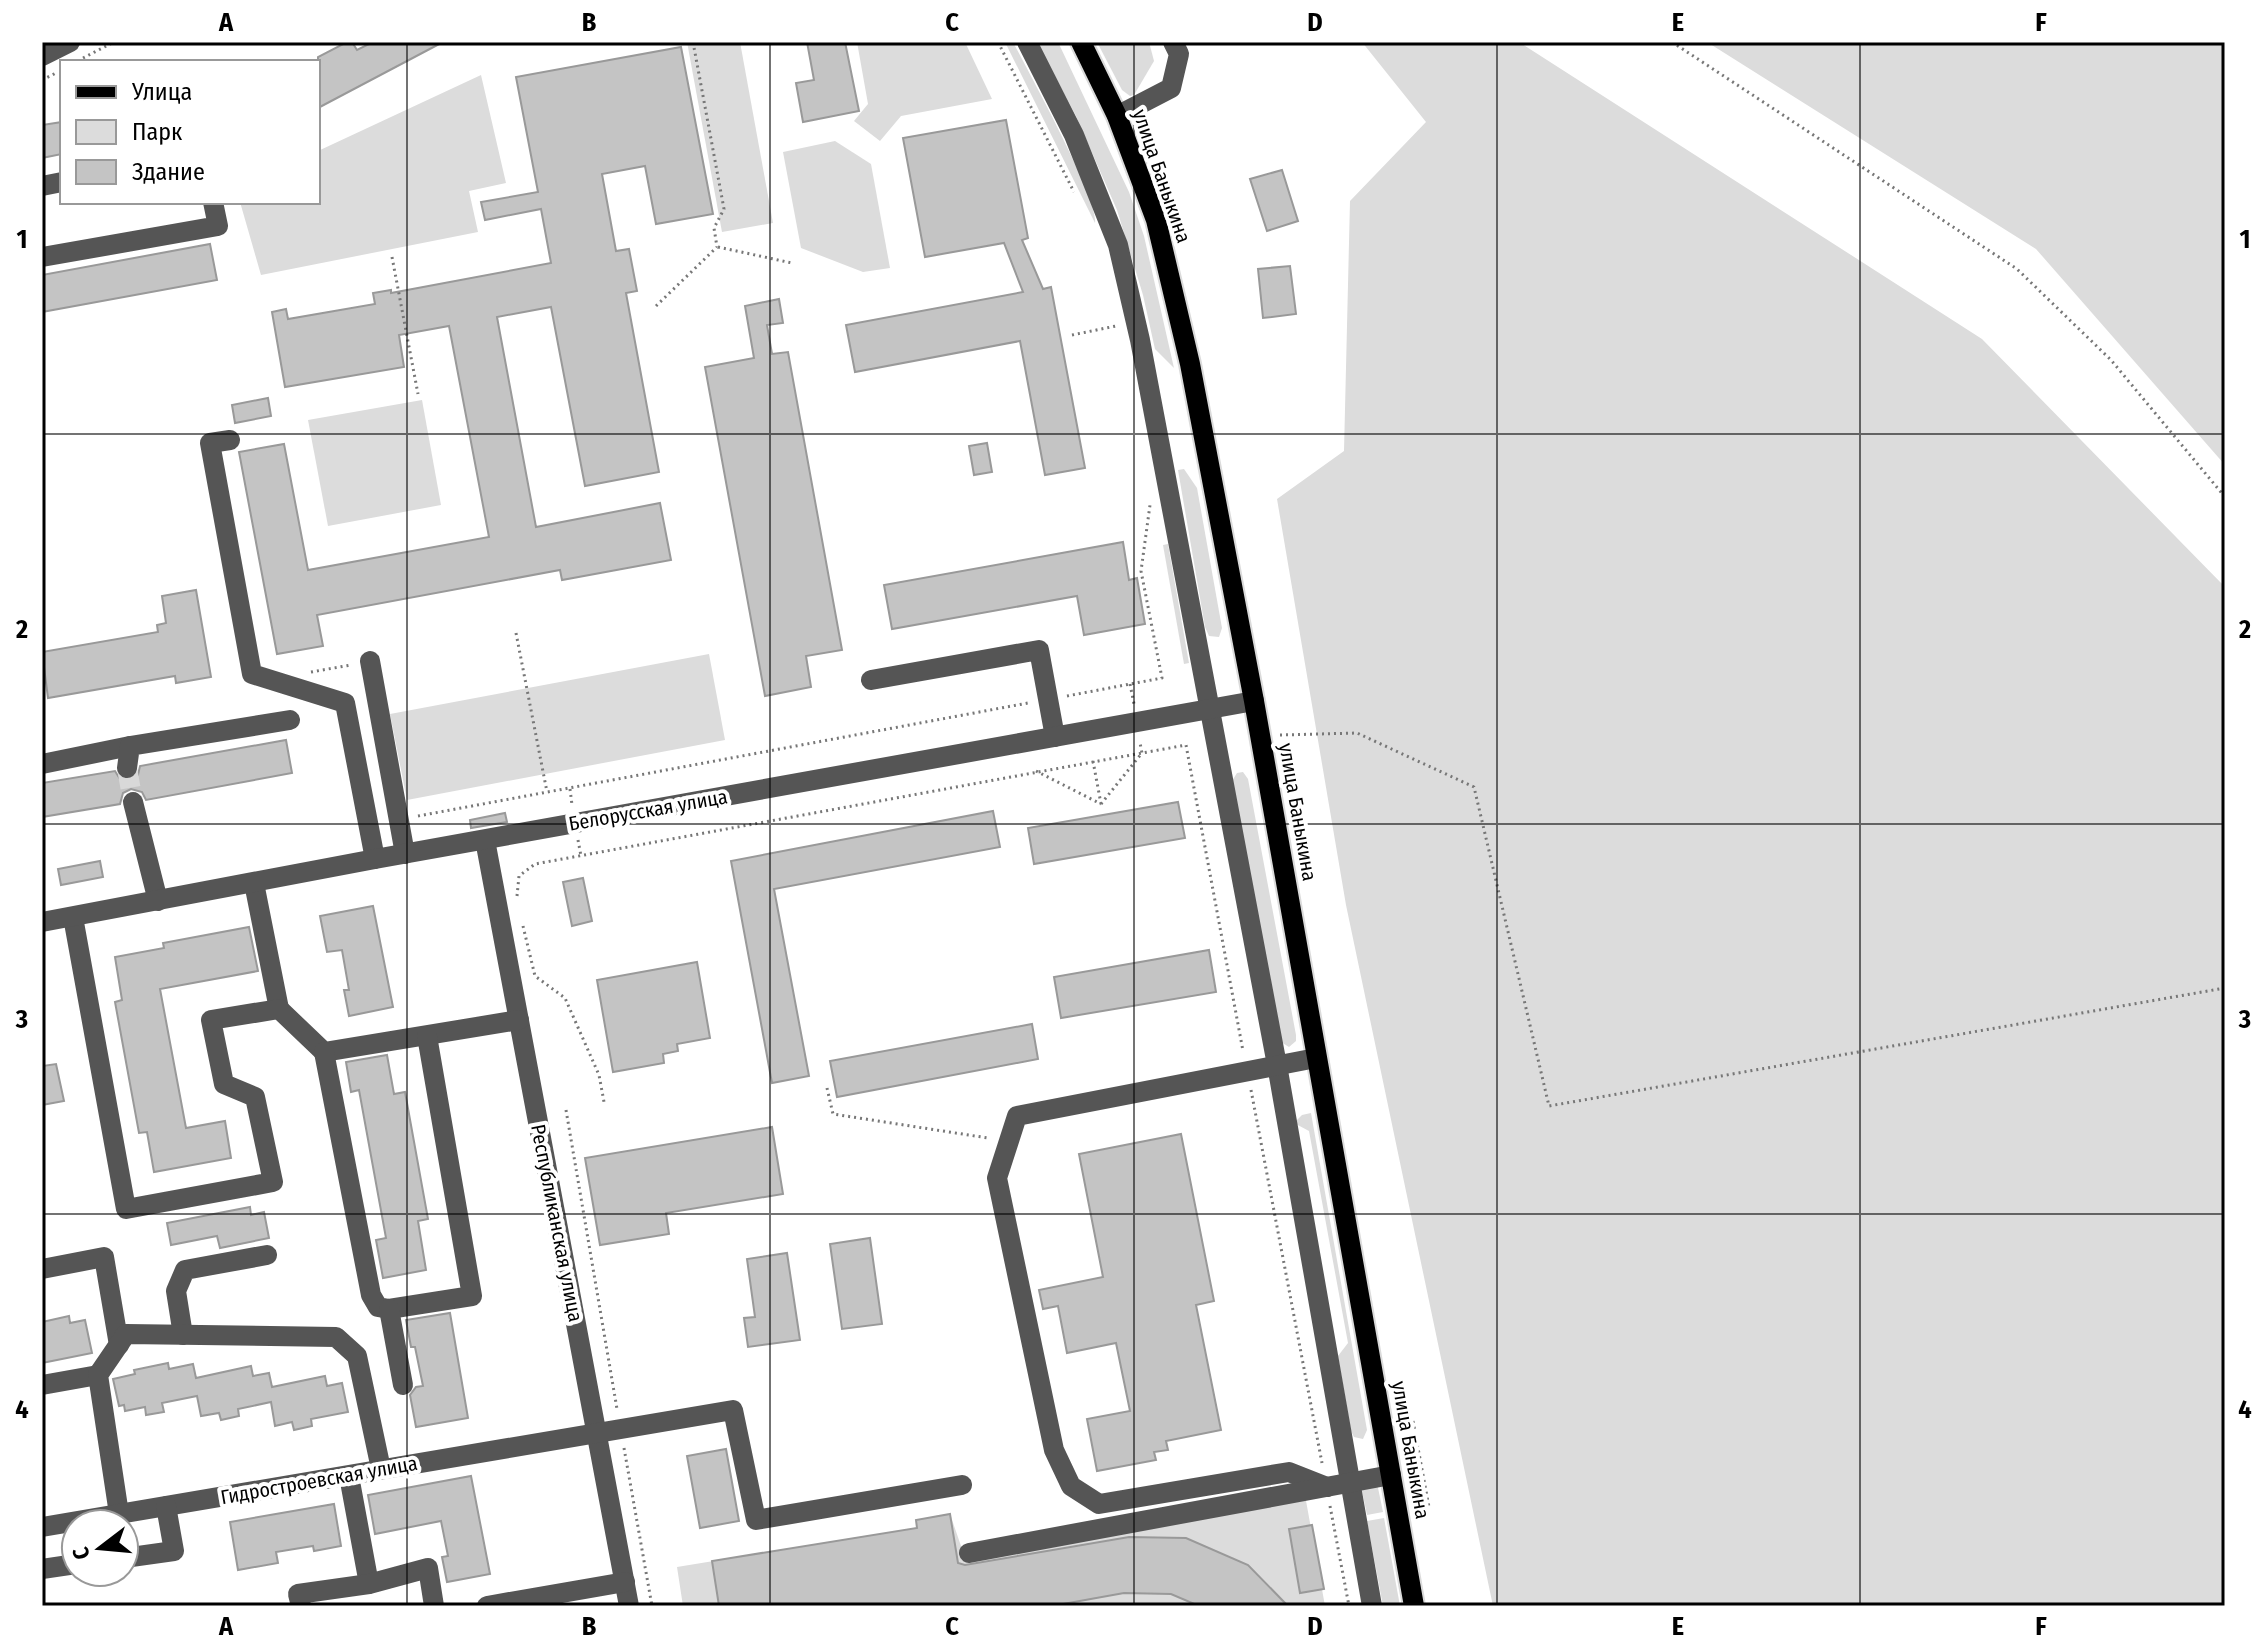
<svg xmlns="http://www.w3.org/2000/svg" width="2267" height="1648" font-family="'Fira Sans Condensed',sans-serif">
	<style>
		.green { fill: #dcdcdc }
		.building { fill: #c4c4c4; stroke: #999; stroke-width: 2 }
		.lines { fill: none; stroke-linecap: round; stroke-linejoin: round }
		.minor-tunnel { stroke: #d9d9d9; stroke-width: 20; stroke-dasharray: 20 10; stroke-linecap: butt }
		.major-casing { stroke: #dbdbdb; stroke-width: 24 }
		.path { stroke: #777; stroke-width: 3; stroke-dasharray: 2 4; stroke-linecap: butt }
		.minor { stroke: #555; stroke-width: 20 }
		.major { stroke: #000; stroke-width: 20 }
		.grid { fill: none; stroke: #000; stroke-width: 2; stroke-opacity: 0.55 }
		.labels { text-anchor: middle; dominant-baseline: central; stroke-width: 8; stroke-linejoin: round; paint-order: stroke }
		.street-label { font-size: 20px; fill: #000; stroke: #fff }
		.neatline { fill: none; stroke: #000; stroke-width: 3 }
		.grid-label { font-size: 26px; text-anchor: middle; font-weight: bold; fill: #000 }
	</style>
	<rect width="100%" height="100%" fill="#fff"/>
	<g class="green">
		<path d="M687 42H740L773 223 722 232Z"/>
		<path d="M857 42H965L992 99 901 116 880 141 854 121 868 104Z"/>
		<path d="M1005 42H1013C1028 71 1099 200 1095 223Z"/>
		<path d="M1037 42H1058L1129 192 1144 236 1174 368 1155 349 1143 295 1117 210 1076 116Z"/>
		<path d="M1097 42H1149L1154 61 1134 95 1130 96 1122 90Z"/>
		<path d="M1362 42H1519L1982 339 2225 587V1606H1493L1346 905 1277 499 1344 451 1350 201 1426 122Z"/>
		<path d="M1707 42H2225V465L2036 249Z"/>
		<path d="M481 75 506 183 469 191 478 232 261 275 240 202H318V151Z"/>
		<path d="M835 141 871 164 890 268 863 272 801 248 783 152Z"/>
		<path d="M422 400 441 505 328 526 308 420Z"/>
		<path d="M1184 469 1197 488 1222 628 1219 637 1209 636 1205 627 1178 470Z"/>
		<path d="M1168 544 1189 663 1184 664 1163 545Z"/>
		<path d="M709 654 725 740 407 800 390 714Z"/>
		<path d="M1243 772 1248 779 1296 1035V1041L1289 1047 1281 1042 1232 781 1237 773Z"/>
		<path d="M1311 1113 1367 1430 1363 1439 1354 1437 1351 1431 1338 1356 1348 1343 1309 1131 1294 1123 1302 1115Z"/>
		<path d="M1377 1483 1383 1512 1367 1515 1361 1486Z"/>
		<path d="M1303 1484 1325 1606H683L677 1567 917 1528 916 1520 950 1514 961 1546Z"/>
		<path d="M1384 1518 1400 1606H1383L1367 1521Z"/>
	</g>
	<g class="building">
		<path d="M347 42H352L357 50 373 42H443L318 108V57Z"/>
		<path d="M807 42H845L859 111 803 122 796 83 814 80Z"/>
		<path d="M681 47 713 214 656 224 645 166 602 174 616 251 629 249 637 291 626 293 659 472 585 486 551 307 497 317 536 527 660 503 671 560 562 580 560 570 317 615 323 646 277 654 239 452 284 444 308 570 489 537 449 326 399 335 404 367 285 387 272 312 286 309 288 319 375 304 373 293 391 290V293L551 263 541 209 485 220 481 202 538 192 516 77Z"/>
		<path d="M1006 120 1028 238 1022 240 1043 289 1051 287 1085 468 1045 475 1020 341 855 372 846 325 1023 292 1004 243 925 257 903 138Z"/>
		<path d="M62 122V154L42 158V125Z"/>
		<path d="M1282 170 1298 221 1267 231 1250 179Z"/>
		<path d="M210 244 217 280 42 312V275Z"/>
		<path d="M1290 266 1296 314 1263 318 1258 269Z"/>
		<path d="M779 299 783 323 767 325 772 354 788 352 842 650 806 656 811 687 765 696 705 367 754 358 745 306Z"/>
		<path d="M268 398 271 416 235 423 232 405Z"/>
		<path d="M987 443 992 472 974 475 969 446Z"/>
		<path d="M1123 542 1129 580 1137 578 1145 624 1084 635 1077 596 892 629 884 585Z"/>
		<path d="M196 590 211 677 176 683 175 676 48 698 42 652 158 632 157 625 166 623 162 596Z"/>
		<path d="M286 740 292 773 146 800 142 792 131 789 123 793 120 804 42 817V783L115 771 120 779 131 780 138 775 140 766Z"/>
		<path d="M1178 802 1185 838 1034 864 1028 828Z"/>
		<path d="M993 811 1000 847 774 889 809 1076 772 1083 731 861Z"/>
		<path d="M505 813 507 822 471 828 470 820Z"/>
		<path d="M100 861 103 877 61 885 58 869Z"/>
		<path d="M583 878 592 921 572 926 563 882Z"/>
		<path d="M373 906 393 1007 349 1016 344 990H349L342 950 327 952 320 916Z"/>
		<path d="M249 927 258 971 160 989 186 1128 225 1121 231 1158 154 1172 147 1132 139 1133 115 1002 122 1000 115 957 164 948 163 943Z"/>
		<path d="M1209 950 1216 992 1061 1018 1054 977Z"/>
		<path d="M697 962 710 1038 677 1044 678 1051 663 1054 664 1063 613 1072 597 980Z"/>
		<path d="M1032 1024 1038 1059 837 1097 830 1061Z"/>
		<path d="M387 1055 394 1094 405 1092 428 1219 418 1221 426 1270 383 1278 376 1240 386 1238 359 1090 351 1092 346 1062Z"/>
		<path d="M56 1064 64 1101 42 1105V1066Z"/>
		<path d="M772 1127 783 1194 666 1213 669 1234 600 1245 585 1158Z"/>
		<path d="M1181 1134 1214 1301 1196 1305 1221 1430 1166 1441 1168 1450 1154 1452 1156 1460 1097 1471 1087 1419 1130 1411 1116 1343 1067 1353 1058 1306 1043 1309 1039 1290 1103 1277 1079 1154Z"/>
		<path d="M250 1207 251 1215 264 1212 269 1238 220 1248 217 1236 171 1245 167 1223Z"/>
		<path d="M870 1238 882 1324 842 1329 830 1244Z"/>
		<path d="M787 1253 800 1340 748 1347 744 1318 755 1317 747 1259Z"/>
		<path d="M450 1313 468 1418 416 1427 410 1395 416 1387 423 1386 415 1347H411L406 1320Z"/>
		<path d="M69 1316 70 1323 85 1320 92 1353 42 1363V1322Z"/>
		<path d="M168 1363 169 1369 193 1364 196 1378 251 1366 253 1376 269 1373 272 1387 325 1376 327 1386 342 1383 348 1412 311 1419 312 1426 294 1430 292 1422 275 1426 271 1402 238 1409 239 1416 221 1420 219 1413 201 1416 197 1396 162 1403 164 1412 146 1415 145 1407 125 1411 124 1405 119 1406 113 1379 135 1374 134 1370Z"/>
		<path d="M726 1449 739 1521 700 1528 687 1456Z"/>
		<path d="M471 1476 490 1574 447 1582 442 1557 448 1556 441 1521 375 1534 368 1495Z"/>
		<path d="M334 1504 341 1546 314 1551 313 1546 276 1552 278 1563 238 1570 230 1522Z"/>
		<path d="M950 1514 958 1563 965 1565 1129 1537 1186 1538 1248 1565 1288 1606H1199L1171 1594 1124 1593 1052 1606H719L712 1561 917 1528 916 1520Z"/>
		<path d="M1312 1525 1324 1589 1300 1593 1289 1529Z"/>
	</g>
	<g class="lines">
		<path class="minor-tunnel" d="M127 768 133 802"/>
		<defs>
			<path id="major" d="M1081 42 1117 116 1156 220 1190 364 1254 701 1414 1606"/>
		</defs>
		<use href="#major" class="major-casing"/>
		<g class="path">
			<path d="M369 42 370 44"/>
			<path d="M510 42 511 44"/>
			<path d="M693 42 724 209 714 228 717 247"/>
			<path d="M998 42 1074 192"/>
			<path d="M1672 42 2017 269 2111 360 2225 497"/>
			<path d="M83 58 114 42"/>
			<path d="M42 80 56 73"/>
			<path d="M718 247 792 263"/>
			<path d="M392 257 418 394"/>
			<path d="M656 306 717 247"/>
			<path d="M1072 335 1116 326"/>
			<path d="M516 633 547 792"/>
			<path d="M311 672 351 665"/>
			<path d="M1130 684 1134 704"/>
			<path d="M1067 696 1162 678 1141 571 1150 505"/>
			<path d="M1280 735 1357 733 1474 787 1549 1106 2225 988"/>
			<path d="M1093 761 1101 804"/>
			<path d="M1036 771 1101 804"/>
			<path d="M570 789 572 805"/>
			<path d="M1101 804 1142 753 1140 743"/>
			<path d="M418 816 1028 703"/>
			<path d="M578 840 581 856"/>
			<path d="M517 896 519 876 535 864 1186 745 1243 1051"/>
			<path d="M523 926 535 976 565 998 599 1075 604 1102"/>
			<path d="M827 1088 833 1114 988 1138"/>
			<path d="M1251 1090 1322 1463"/>
			<path d="M566 1110 617 1409"/>
			<path d="M1413 1421 1429 1507 1416 1510"/>
			<path d="M624 1448 652 1606"/>
			<path d="M1330 1506 1349 1606"/>
		</g>
		<g class="minor">
			<path d="M1027 42 1074 135 1118 245 1140 340 1277 1065 1372 1606"/>
			<path d="M42 56 70 42"/>
			<path d="M1117 116 1171 88 1179 54 1173 42"/>
			<path d="M42 186 62 182"/>
			<path d="M42 257 218 226 213 202"/>
			<path d="M230 440 210 443 252 674 345 703 375 859"/>
			<path d="M370 661 405 854"/>
			<path d="M871 680 1039 650 1055 737"/>
			<path d="M42 764 130 746"/>
			<path d="M127 768 130 746 290 720"/>
			<path d="M133 802 158 901"/>
			<path d="M485 840 629 1606"/>
			<path d="M254 883 279 1009"/>
			<path d="M73 917 126 1209 273 1182 255 1097 224 1084 211 1020 279 1009 324 1052 519 1020"/>
			<path d="M42 922 375 859 1254 701"/>
			<path d="M324 1052 371 1295 378 1307 389 1309 472 1296 427 1036"/>
			<path d="M1316 1058 1017 1116 997 1178 1054 1450 1071 1486 1099 1504 1289 1472 1327 1487"/>
			<path d="M42 1269 104 1257 119 1345"/>
			<path d="M389 1309 403 1385"/>
			<path d="M183 1335 176 1291 185 1270 267 1255"/>
			<path d="M42 1385 98 1375"/>
			<path d="M349 1476 369 1584"/>
			<path d="M119 1514 98 1375 126 1334 336 1337 357 1356 381 1469"/>
			<path d="M42 1527 733 1410 756 1520 962 1485"/>
			<path d="M969 1553 1391 1475"/>
			<path d="M124 1558 174 1551 166 1506"/>
			<path d="M42 1569 76 1564"/>
			<path d="M301 1606 298 1594 369 1584 428 1568 434 1606"/>
			<path d="M487 1606 625 1582"/>
		</g>
		<use href="#major" class="major"/>
	</g>
	<path class="grid" d="M407 42V1606M770 42V1606M1134 42V1606M1497 42V1606M1860 42V1606M42 434H2225M42 824H2225M42 1214H2225"/>
	<g class="labels">
		<g class="street-label">
			<text transform="translate(1162 176) rotate(71)">улица Баныкина</text>
			<text transform="translate(648 810) rotate(-10)">Белорусская улица</text>
			<text transform="translate(1298 812) rotate(80)">улица Баныкина</text>
			<text transform="translate(557 1223) rotate(79)">Республиканская улица</text>
			<text transform="translate(1411 1450) rotate(80)">улица Баныкина</text>
			<text transform="translate(319 1480) rotate(-10)">Гидростроевская улица</text>
		</g>
	</g>
	<rect width="2267" height="1648" fill="none" stroke="#ffffff" stroke-width="88"/>
	<rect x="60" y="60" width="260" height="144" fill="#ffffff" stroke="#999999" stroke-width="2"/>
	<rect x="76" y="86" width="40" height="12" fill="#000000" stroke="#999999" stroke-width="2"/>
	<text x="132" y="100" font-size="24" fill="#000000">Улица</text>
	<rect x="76" y="120" width="40" height="24" fill="#dcdcdc" stroke="#999999" stroke-width="2"/>
	<text x="132" y="140" font-size="24" fill="#000000">Парк</text>
	<rect x="76" y="160" width="40" height="24" fill="#c4c4c4" stroke="#999999" stroke-width="2"/>
	<text x="132" y="180" font-size="24" fill="#000000">Здание</text>
	<g transform="translate(100 1548) rotate(254)"><circle r="38" fill="#ffffff" stroke="#999999" stroke-width="2"/>
	<path d="M0-6L14 30L0 20L-14 30Z" fill="#000000"/>
	<text y="-12" font-size="22" font-weight="bold" text-anchor="middle" fill="#000000">С</text>
	</g>
	<rect x="44" y="44" width="2179" height="1560" class="neatline"/>
	<g class="grid-label">
		<text x="226" y="31">A</text>
		<text x="589" y="31">B</text>
		<text x="952" y="31">C</text>
		<text x="1315" y="31">D</text>
		<text x="1678" y="31">E</text>
		<text x="2041" y="31">F</text>
		<text x="22" y="248">1</text>
		<text x="2245" y="248">1</text>
		<text x="22" y="638">2</text>
		<text x="2245" y="638">2</text>
		<text x="22" y="1028">3</text>
		<text x="2245" y="1028">3</text>
		<text x="22" y="1418">4</text>
		<text x="2245" y="1418">4</text>
		<text x="226" y="1635">A</text>
		<text x="589" y="1635">B</text>
		<text x="952" y="1635">C</text>
		<text x="1315" y="1635">D</text>
		<text x="1678" y="1635">E</text>
		<text x="2041" y="1635">F</text>
	</g>
</svg>
